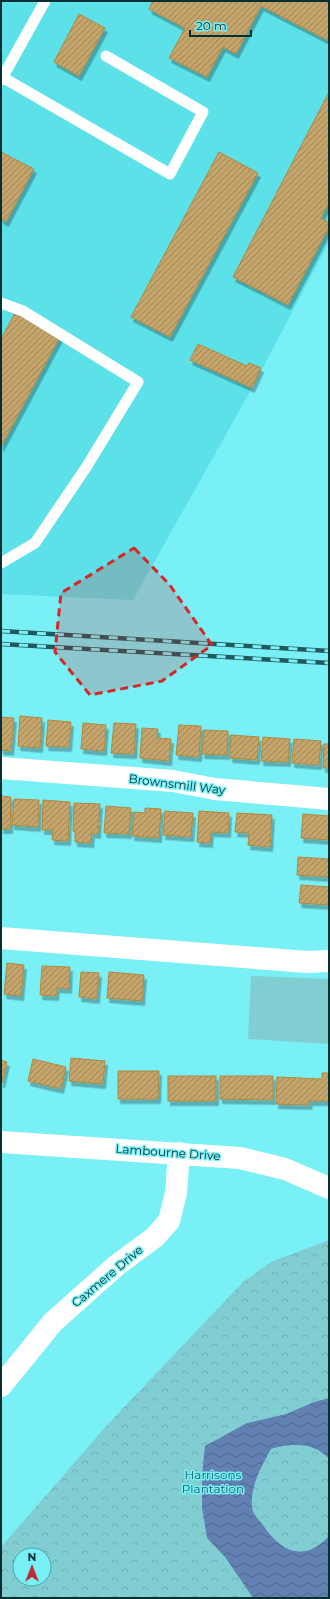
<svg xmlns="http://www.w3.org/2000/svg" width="330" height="1599" font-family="Montserrat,sans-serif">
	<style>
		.built { fill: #5ce1e9 }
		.green { fill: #81ced2 }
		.forest { fill: url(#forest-crowns); fill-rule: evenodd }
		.water { fill: url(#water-waves) }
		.building { fill: url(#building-hatch); stroke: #b1893b; filter: url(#shadow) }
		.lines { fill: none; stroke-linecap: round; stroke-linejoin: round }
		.lane { stroke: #fff; stroke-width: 11 }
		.street { stroke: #fff; stroke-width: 22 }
		.secondary { stroke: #fff; stroke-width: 22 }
		.rail-casing { stroke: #20585c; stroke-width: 4.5 }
		.rail { stroke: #79eff6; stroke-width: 3; stroke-dasharray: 9; stroke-linecap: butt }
		.marked { fill: #d62828; fill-opacity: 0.2; stroke: #d62828; stroke-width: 3; stroke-dasharray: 8 5; stroke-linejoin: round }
		.labels { text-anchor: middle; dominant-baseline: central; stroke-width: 3; stroke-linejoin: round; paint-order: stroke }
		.street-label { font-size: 12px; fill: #072f32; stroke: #79eff6 }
		.park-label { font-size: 12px; fill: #196166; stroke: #79eff6 }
	</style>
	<defs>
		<pattern id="forest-crowns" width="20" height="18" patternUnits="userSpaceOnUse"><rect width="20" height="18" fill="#81ced2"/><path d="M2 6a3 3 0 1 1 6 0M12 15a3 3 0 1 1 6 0" fill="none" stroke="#6eb1b5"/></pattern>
		<pattern id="water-waves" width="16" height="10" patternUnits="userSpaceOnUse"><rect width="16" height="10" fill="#6280b2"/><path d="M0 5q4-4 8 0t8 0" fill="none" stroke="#4f6991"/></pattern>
		<pattern id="building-hatch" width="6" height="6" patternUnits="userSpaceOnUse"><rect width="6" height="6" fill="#c4a46a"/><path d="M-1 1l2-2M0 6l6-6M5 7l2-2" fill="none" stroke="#9d8658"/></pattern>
		<filter id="shadow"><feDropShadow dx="2.5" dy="4.5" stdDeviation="0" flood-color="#0004"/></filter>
	</defs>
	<rect width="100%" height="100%" fill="#79eff6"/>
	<path class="built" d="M1 1H329V242L252 388 133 600 1 594Z"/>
	<path class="green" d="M251 976 329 979V1044L248 1039Z"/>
	<g class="forest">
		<path d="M329 1240V1398L314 1402 286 1414 247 1423 202 1475V1508L207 1538 225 1557 253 1598H1V1547L108 1424 243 1282 271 1262ZM20 1555H44V1579H20Z"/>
		<path d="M289 1444C304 1446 318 1447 329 1459V1536C304 1563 281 1552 263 1525 259 1520 252 1513 252 1507 250 1486 262 1467 271 1449Z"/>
	</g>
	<path class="water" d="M329 1398V1459C314 1442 291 1443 271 1449 262 1466 250 1486 252 1507 252 1513 259 1520 263 1525 281 1552 304 1563 329 1536V1598H253L225 1557 207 1538 202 1508V1475L205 1446 247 1423 286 1414 314 1402Z"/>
	<g class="building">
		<path d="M153 1H329V37L327 40 261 6 236 54 223 47 207 77 169 58 185 28 149 9Z"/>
		<path d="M79 14 105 28 79 76 54 62Z"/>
		<path d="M329 92V143L327 146 329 147V202L321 218 329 223V227L288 305 233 277Z"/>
		<path d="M1 152 34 169 6 222 1 219Z"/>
		<path d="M219 152 258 173 170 337 131 317Z"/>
		<path d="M16 311 61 335 1 447V339Z"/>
		<path d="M198 344 247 366 249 363 261 368 252 388 190 360Z"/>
		<path d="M20 716 42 718 40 748 18 746Z"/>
		<path d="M1 717 14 718 11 751 1 750Z"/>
		<path d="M48 720 71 722 69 747 46 746Z"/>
		<path d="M83 723 106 725 104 751 81 749Z"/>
		<path d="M114 723 136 724 134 754 111 753Z"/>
		<path d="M179 725 201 726 199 757 176 755Z"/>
		<path d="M142 728 158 729 157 738 171 739 169 761 140 758Z"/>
		<path d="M204 730 228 731 227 755 202 754Z"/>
		<path d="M231 735 259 737 257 760 230 758Z"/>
		<path d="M263 737 290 739 288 762 261 761Z"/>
		<path d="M294 739 321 741 319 765 292 763Z"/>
		<path d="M324 744H329V768H323Z"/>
		<path d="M1 796 11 797 10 829H1Z"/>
		<path d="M14 799 39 800 38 827 12 825Z"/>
		<path d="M43 800 70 802 68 841 52 840 53 830H42Z"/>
		<path d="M74 803 100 804 98 834 92 833 91 843 75 842V832L73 831Z"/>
		<path d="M106 806 131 808 129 834 104 833Z"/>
		<path d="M145 808 161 809 159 838 132 836 134 812 145 813Z"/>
		<path d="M165 811 193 813 191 837 163 835Z"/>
		<path d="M199 811 229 813 228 833 211 832 210 843 197 842Z"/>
		<path d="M237 813 272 815 270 847 248 845 249 833 235 832Z"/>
		<path d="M303 814 329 816V840L301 838Z"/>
		<path d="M298 857 329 859V877L297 875Z"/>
		<path d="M301 885 329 887V905L299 903Z"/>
		<path d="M7 963 24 965 21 996 4 994Z"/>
		<path d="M42 966 70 967 69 989 57 988 56 996 40 995Z"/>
		<path d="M81 972 99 973 97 999 79 997Z"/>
		<path d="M109 972 144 975 142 1001 107 998Z"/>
		<path d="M71 1058 105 1061 103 1084 69 1081Z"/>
		<path d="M33 1059 66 1067 61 1089 28 1081Z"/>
		<path d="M1 1060 7 1062 2 1083H1Z"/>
		<path d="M118 1071H159L158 1099H118Z"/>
		<path d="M322 1073H329V1101H310L309 1105 276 1104 277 1077 322 1079Z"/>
		<rect x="168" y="1076" width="48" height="25"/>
		<path d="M220 1076H273V1100L220 1099Z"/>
	</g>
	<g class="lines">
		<g class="lane">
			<path d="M2 77 170 174 203 112 106 56"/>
			<path d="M1 80 45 1"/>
			<path d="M1 303 23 311 138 382 87 466 35 543 1 563"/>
		</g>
		<g class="street">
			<path d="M1 768 173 781 215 789 329 799"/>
			<path d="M1 938 307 962 329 961"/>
			<path d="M1 1386 53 1322 117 1265 155 1237 169 1221 176 1193 179 1153"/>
		</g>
		<path class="secondary" d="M1 1142 240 1158 285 1169 329 1188"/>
		<defs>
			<g id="rail">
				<path d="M1 631 329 651"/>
				<path d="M1 644 329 663"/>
			</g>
		</defs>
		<use href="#rail" class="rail-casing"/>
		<use href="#rail" class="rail"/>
	</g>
	<path class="marked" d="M134 548 169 584 212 645 162 681 90 695 55 652 61 593Z"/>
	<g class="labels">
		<g class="street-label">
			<text transform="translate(177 784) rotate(7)">Brownsmill Way</text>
			<text transform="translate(168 1152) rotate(4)">Lambourne Drive</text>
			<text transform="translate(107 1276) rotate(-40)">Caxmere Drive</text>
		</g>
		<g class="park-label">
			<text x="213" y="1474">Harrisons<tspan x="213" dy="14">Plantation</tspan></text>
		</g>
	</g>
	<rect width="330" height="1599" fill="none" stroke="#072f32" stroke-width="4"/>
	<g transform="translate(32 1567)"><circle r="19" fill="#79eff6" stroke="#4ba2a8"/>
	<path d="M0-3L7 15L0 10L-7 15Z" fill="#bd2c3b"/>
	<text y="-6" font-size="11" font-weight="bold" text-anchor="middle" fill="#072f32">N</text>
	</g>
	<path d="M190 30v6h61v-6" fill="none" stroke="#072f32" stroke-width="2"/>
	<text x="196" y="30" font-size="12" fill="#072f32" stroke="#79eff6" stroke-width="3" paint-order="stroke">20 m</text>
</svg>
